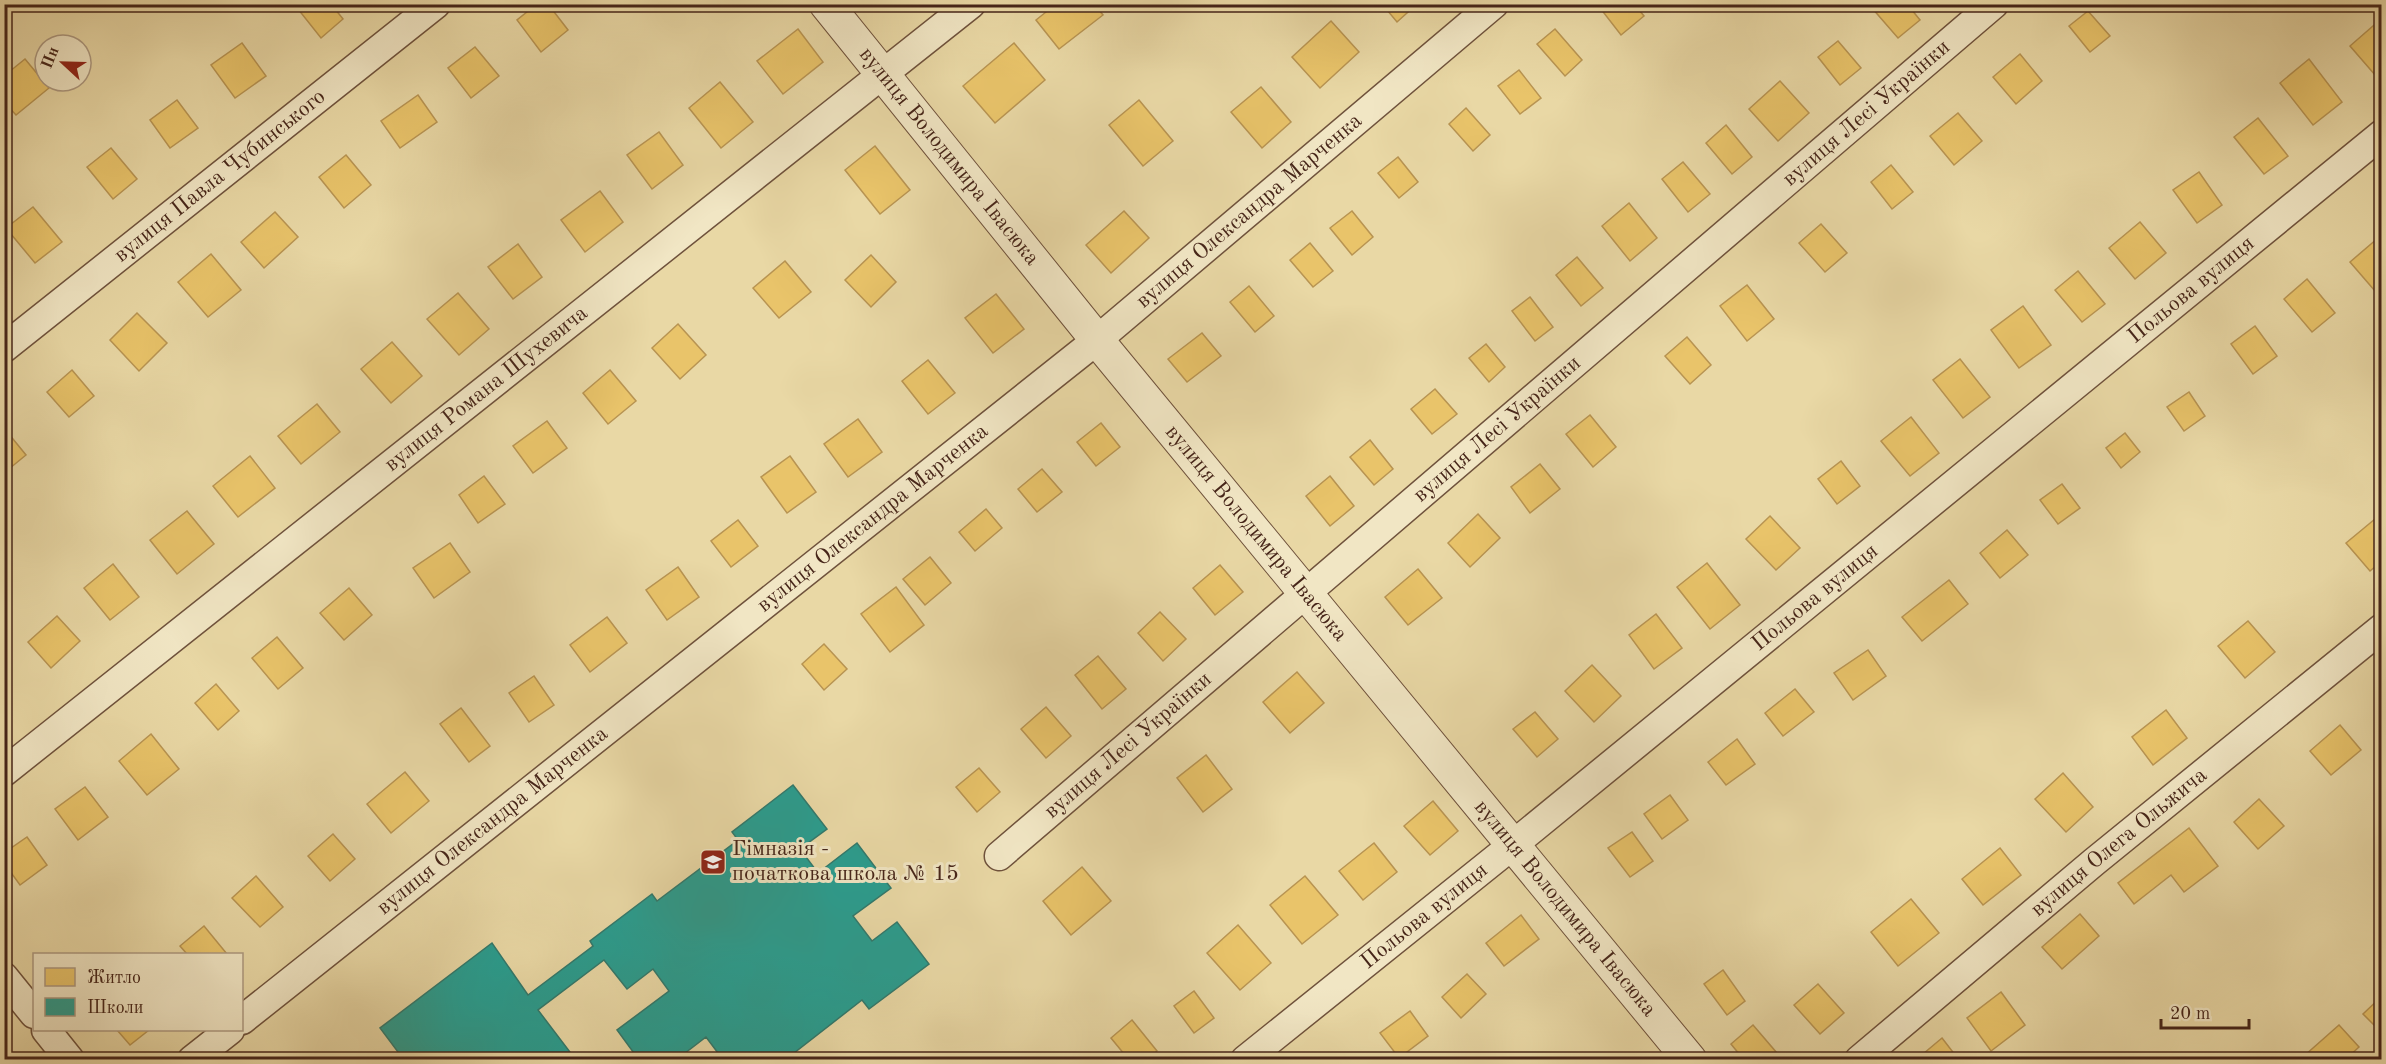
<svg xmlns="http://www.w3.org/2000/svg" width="2386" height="1064" font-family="'Old Standard TT',serif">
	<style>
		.homes { fill: #e9c46a; stroke: #b89452; stroke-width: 1.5 }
		.schools { fill: #2a9d8f; stroke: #32796c; stroke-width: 1.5 }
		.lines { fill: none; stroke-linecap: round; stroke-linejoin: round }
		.minor-casing { stroke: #6f523c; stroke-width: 31 }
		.tertiary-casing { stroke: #6f523c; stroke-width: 35 }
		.minor { stroke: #f1e6c4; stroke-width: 28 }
		.tertiary { stroke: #f1e6c4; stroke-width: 33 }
		.labels { text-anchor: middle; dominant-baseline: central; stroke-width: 6; stroke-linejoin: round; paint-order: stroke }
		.street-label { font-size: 22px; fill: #462519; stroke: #f1e6c4 }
		.poi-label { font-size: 22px; fill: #462519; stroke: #f1e6c4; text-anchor: start }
	</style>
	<rect width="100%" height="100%" fill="#e9d8a5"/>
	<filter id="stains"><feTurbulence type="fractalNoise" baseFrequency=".00333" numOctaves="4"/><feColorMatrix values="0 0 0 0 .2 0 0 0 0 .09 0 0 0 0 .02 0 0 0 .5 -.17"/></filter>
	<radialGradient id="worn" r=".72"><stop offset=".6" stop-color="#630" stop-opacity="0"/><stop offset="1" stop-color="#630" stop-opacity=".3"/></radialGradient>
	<g class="homes">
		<path d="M294 4H331L343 19 321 38Z"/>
		<path d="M537 4H548L568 30 541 52 517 20Z"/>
		<path d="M1056 4H1094L1103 15 1059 49 1036 20Z"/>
		<path d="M1382 4H1417L1397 22Z"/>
		<path d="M1597 4H1634L1644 16 1621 35Z"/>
		<path d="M1877 4H1907L1920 20 1898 38 1872 8Z"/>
		<path d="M2088 11 2110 36 2090 52 2069 26Z"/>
		<path d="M2381 19 2382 20V83L2350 46Z"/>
		<path d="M1331 21 1359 52 1320 88 1292 57Z"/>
		<path d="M798 29 823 62 783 94 757 61Z"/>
		<path d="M1555 29 1582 60 1565 76 1537 44Z"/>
		<path d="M1838 41 1861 68 1840 85 1818 57Z"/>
		<path d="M242 43 266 76 235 98 211 65Z"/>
		<path d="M1014 43 1045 80 995 123 963 86Z"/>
		<path d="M475 47 499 76 471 98 448 68Z"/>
		<path d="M2020 54 2042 81 2016 104 1993 77Z"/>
		<path d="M25 59 49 88 16 115 4 102V76Z"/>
		<path d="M2309 59 2342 102 2313 125 2280 83Z"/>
		<path d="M1519 70 1541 98 1520 114 1498 86Z"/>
		<path d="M1780 81 1809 113 1778 141 1749 109Z"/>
		<path d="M720 82 753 122 721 148 689 108Z"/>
		<path d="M1261 87 1291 122 1262 148 1231 112Z"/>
		<path d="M418 95 437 122 400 148 381 121Z"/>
		<path d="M177 100 198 128 170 148 150 120Z"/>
		<path d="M1139 100 1173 141 1143 166 1109 125Z"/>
		<path d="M1466 108 1490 135 1473 151 1449 124Z"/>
		<path d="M1958 113 1982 141 1954 165 1930 136Z"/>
		<path d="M2258 118 2288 156 2264 174 2234 137Z"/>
		<path d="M1726 125 1752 157 1732 174 1706 143Z"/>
		<path d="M659 132 683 165 652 189 627 155Z"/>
		<path d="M875 146 910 190 880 214 845 170Z"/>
		<path d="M111 148 137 179 113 199 87 167Z"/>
		<path d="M346 155 371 185 344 208 319 177Z"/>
		<path d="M1398 157 1418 182 1399 198 1378 173Z"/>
		<path d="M1683 162 1710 194 1688 212 1662 179Z"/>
		<path d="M1891 165 1913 192 1892 209 1871 182Z"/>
		<path d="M2199 172 2222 205 2197 223 2173 190Z"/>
		<path d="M600 191 623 222 585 252 561 220Z"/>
		<path d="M1629 203 1657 238 1630 261 1602 226Z"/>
		<path d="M33 207 62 242 35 263 6 228Z"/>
		<path d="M1124 211 1149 238 1111 273 1086 245Z"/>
		<path d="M1352 211 1373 237 1352 255 1330 228Z"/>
		<path d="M275 212 298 237 264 268 241 242Z"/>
		<path d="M2140 222 2166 253 2135 279 2109 248Z"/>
		<path d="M1821 224 1847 253 1825 272 1799 243Z"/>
		<path d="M2378 238 2382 243V286L2375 291 2350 262Z"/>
		<path d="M1310 243 1333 271 1313 287 1290 260Z"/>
		<path d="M518 244 542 277 513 299 488 267Z"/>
		<path d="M211 254 241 290 208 317 178 282Z"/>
		<path d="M871 255 896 282 871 307 845 280Z"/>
		<path d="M1577 257 1603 288 1581 306 1556 275Z"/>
		<path d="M785 261 811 292 779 318 753 288Z"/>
		<path d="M2078 271 2105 304 2082 322 2055 290Z"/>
		<path d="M2307 279 2335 313 2312 332 2284 299Z"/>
		<path d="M1747 285 1774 319 1747 341 1720 306Z"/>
		<path d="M1249 286 1274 316 1255 332 1230 302Z"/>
		<path d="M458 293 489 329 459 355 427 319Z"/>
		<path d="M996 294 1024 329 993 353 965 318Z"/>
		<path d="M1530 297 1553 327 1535 341 1512 311Z"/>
		<path d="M2023 306 2051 345 2019 368 1991 330Z"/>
		<path d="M137 313 167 343 139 371 110 340Z"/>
		<path d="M678 324 706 355 680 379 652 348Z"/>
		<path d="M2255 326 2277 356 2253 374 2231 344Z"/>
		<path d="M1202 333 1221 356 1187 382 1168 359Z"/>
		<path d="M1687 337 1711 365 1690 384 1665 356Z"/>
		<path d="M392 342 422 376 391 403 361 369Z"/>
		<path d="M1486 344 1505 367 1489 382 1469 358Z"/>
		<path d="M1960 359 1990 397 1963 418 1933 380Z"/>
		<path d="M928 360 955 393 928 414 902 381Z"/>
		<path d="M72 370 94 396 69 417 47 392Z"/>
		<path d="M610 370 636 401 608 424 583 393Z"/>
		<path d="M1435 389 1457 414 1432 434 1411 409Z"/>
		<path d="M2189 392 2205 416 2184 431 2167 407Z"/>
		<path d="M317 404 340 432 301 464 278 436Z"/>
		<path d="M1590 415 1616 447 1593 467 1566 434Z"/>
		<path d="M1911 417 1939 453 1910 476 1881 441Z"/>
		<path d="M858 419 882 452 848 477 824 444Z"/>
		<path d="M547 421 567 448 533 473 513 446Z"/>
		<path d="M1101 423 1120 447 1096 466 1077 442Z"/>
		<path d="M4 428 26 455 4 473Z"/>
		<path d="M2125 433 2140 452 2121 468 2106 448Z"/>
		<path d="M1370 440 1393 469 1374 485 1350 457Z"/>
		<path d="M250 456 275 488 238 517 213 486Z"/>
		<path d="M790 456 816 492 787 513 761 477Z"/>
		<path d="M1841 461 1860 486 1837 504 1818 479Z"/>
		<path d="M1540 464 1560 489 1530 513 1511 487Z"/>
		<path d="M1042 469 1062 492 1037 512 1018 489Z"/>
		<path d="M484 476 505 504 478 523 459 495Z"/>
		<path d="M1330 476 1354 506 1330 526 1306 496Z"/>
		<path d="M2062 484 2080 508 2058 524 2040 500Z"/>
		<path d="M986 509 1002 528 975 551 959 532Z"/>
		<path d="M187 511 214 544 177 574 150 540Z"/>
		<path d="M1478 514 1500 538 1470 567 1448 543Z"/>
		<path d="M2381 514 2382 561 2370 571 2346 543Z"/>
		<path d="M1770 516 1800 548 1776 570 1746 539Z"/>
		<path d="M738 520 758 546 731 567 711 541Z"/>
		<path d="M2007 530 2028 555 2000 578 1980 553Z"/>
		<path d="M450 543 470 572 434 598 413 568Z"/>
		<path d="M930 557 951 583 925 605 903 579Z"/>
		<path d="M1707 563 1740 605 1710 629 1677 587Z"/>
		<path d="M113 564 139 597 110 620 84 588Z"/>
		<path d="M1220 565 1243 592 1215 615 1193 588Z"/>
		<path d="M678 567 699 597 667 620 646 590Z"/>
		<path d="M1418 569 1442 598 1408 625 1385 597Z"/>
		<path d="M1949 580 1968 604 1922 641 1902 617Z"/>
		<path d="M896 587 924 625 890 652 861 614Z"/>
		<path d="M349 588 372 615 344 640 320 613Z"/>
		<path d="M1160 612 1186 639 1163 661 1138 633Z"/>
		<path d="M1656 614 1682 648 1654 669 1629 635Z"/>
		<path d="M57 616 80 641 51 668 28 642Z"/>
		<path d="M607 617 627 643 590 672 570 645Z"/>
		<path d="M2248 621 2275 652 2245 678 2218 646Z"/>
		<path d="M277 637 303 668 278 689 252 658Z"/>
		<path d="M824 644 847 669 824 690 802 664Z"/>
		<path d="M1868 650 1886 676 1853 700 1834 673Z"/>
		<path d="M1098 656 1126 689 1102 709 1075 675Z"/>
		<path d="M1592 665 1621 696 1594 722 1565 691Z"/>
		<path d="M1297 672 1324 703 1290 733 1263 702Z"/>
		<path d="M534 676 554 705 529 722 509 693Z"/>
		<path d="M216 684 239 711 218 730 195 703Z"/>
		<path d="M1795 689 1814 712 1783 736 1765 713Z"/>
		<path d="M1046 707 1071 736 1046 758 1021 729Z"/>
		<path d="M461 708 490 746 469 762 440 724Z"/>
		<path d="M2166 710 2187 738 2153 765 2132 737Z"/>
		<path d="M1535 712 1558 739 1537 757 1513 729Z"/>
		<path d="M2340 725 2361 750 2331 775 2310 751Z"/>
		<path d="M151 734 179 769 147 795 119 761Z"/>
		<path d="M1737 739 1755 764 1726 785 1708 762Z"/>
		<path d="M1206 755 1232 789 1203 812 1177 778Z"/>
		<path d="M979 768 1000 792 977 812 956 787Z"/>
		<path d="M405 772 429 801 391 833 367 804Z"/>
		<path d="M2063 773 2093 807 2066 832 2035 799Z"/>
		<path d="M85 787 108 817 78 840 55 809Z"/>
		<path d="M1670 795 1688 820 1662 839 1644 814Z"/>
		<path d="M2259 799 2284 826 2258 849 2234 822Z"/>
		<path d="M1433 801 1458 831 1430 855 1404 826Z"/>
		<path d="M2189 828 2218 866 2184 892 2171 875 2134 904 2118 883Z"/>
		<path d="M1632 832 1653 861 1630 877 1608 848Z"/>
		<path d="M333 834 355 859 330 881 308 856Z"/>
		<path d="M27 837 47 865 20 885 4 863V853Z"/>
		<path d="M1374 843 1397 872 1363 900 1339 871Z"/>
		<path d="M2000 848 2021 875 1983 905 1962 879Z"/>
		<path d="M1082 867 1111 901 1071 935 1043 901Z"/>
		<path d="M256 876 283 907 260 927 232 898Z"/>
		<path d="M1305 876 1338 915 1302 944 1270 905Z"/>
		<path d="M1911 899 1939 933 1898 966 1871 932Z"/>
		<path d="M2080 914 2099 936 2062 969 2042 947Z"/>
		<path d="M1521 915 1539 939 1504 966 1486 943Z"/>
		<path d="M1238 925 1271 963 1240 990 1207 953Z"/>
		<path d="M204 926 227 954H187L180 946Z"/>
		<path d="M1723 970 1745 1001 1727 1015 1704 984Z"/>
		<path d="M1467 974 1486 994 1461 1018 1442 997Z"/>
		<path d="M1818 984 1844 1013 1820 1034 1794 1005Z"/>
		<path d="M1194 991 1214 1018 1194 1033 1174 1006Z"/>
		<path d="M2001 992 2025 1025 1991 1051 1967 1018Z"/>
		<path d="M2381 997 2382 1026 2378 1029 2363 1014Z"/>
		<path d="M1410 1011 1428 1036 1399 1058 1380 1033Z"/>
		<path d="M1132 1020 1157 1051 1147 1060H1129L1111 1038Z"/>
		<path d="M1753 1025 1783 1060H1744L1731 1044Z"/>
		<path d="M2339 1025 2359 1047 2345 1060H2308L2304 1056Z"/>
		<path d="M117 1030H149L130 1045Z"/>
		<path d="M1942 1038 1959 1060H1918L1917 1059Z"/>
	</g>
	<path class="schools" d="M793 785 827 829 800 849 818 873 857 843 891 888 853 916 872 941 897 922 929 964 869 1009 862 1000 785 1060H718L721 1057 706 1037 676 1060H639L617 1030 669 991 653 969 627 989 604 960 538 1010 576 1060H404L380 1028 492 943 528 995 593 946 590 941 652 894 657 901 738 840 732 832Z"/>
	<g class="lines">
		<defs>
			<g id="minor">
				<path id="s1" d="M4 348 436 4"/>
				<path id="s2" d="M4 772 971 4"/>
				<path id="s3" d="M999 856 1994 4"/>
				<path d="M4 977 34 1014"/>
				<path id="s4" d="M242 1020 1097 340 1494 4"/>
				<path d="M46 1030 70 1060"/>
				<path d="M192 1060 230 1030"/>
				<path id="s5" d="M1245 1060 1514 844 2382 134"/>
				<path id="s6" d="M1859 1060 2094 862 2382 628"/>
			</g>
			<g id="tertiary">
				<path id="s7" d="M826 4 1097 340 1690 1060"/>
			</g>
		</defs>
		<use href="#minor" class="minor-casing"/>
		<use href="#tertiary" class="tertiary-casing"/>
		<use href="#minor" class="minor"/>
		<use href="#tertiary" class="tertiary"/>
	</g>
	<defs>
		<symbol id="school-square" viewBox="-11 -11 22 22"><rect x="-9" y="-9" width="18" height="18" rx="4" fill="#8f2418" stroke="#f1e6c4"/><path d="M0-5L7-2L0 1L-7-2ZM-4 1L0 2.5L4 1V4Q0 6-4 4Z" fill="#fff"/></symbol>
	</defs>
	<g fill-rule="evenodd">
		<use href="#school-square" x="698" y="847" width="30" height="30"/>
	</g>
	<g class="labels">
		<g class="street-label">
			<text stroke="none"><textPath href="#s3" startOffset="1142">вулиця Лесі Українки</textPath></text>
			<text stroke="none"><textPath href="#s7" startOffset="196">вулиця Володимира Івасюка</textPath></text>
			<text stroke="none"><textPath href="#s1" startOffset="276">вулиця Павла Чубинського</textPath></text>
			<text stroke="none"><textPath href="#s4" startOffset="1292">вулиця Олександра Марченка</textPath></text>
			<text stroke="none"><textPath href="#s5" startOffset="1220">Польова вулиця</textPath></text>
			<text stroke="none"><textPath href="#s2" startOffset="616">вулиця Романа Шухевича</textPath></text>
			<text stroke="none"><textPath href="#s3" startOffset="656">вулиця Лесі Українки</textPath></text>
			<text stroke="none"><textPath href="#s4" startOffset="806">вулиця Олександра Марченка</textPath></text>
			<text stroke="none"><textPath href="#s7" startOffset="682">вулиця Володимира Івасюка</textPath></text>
			<text stroke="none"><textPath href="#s5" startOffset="734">Польова вулиця</textPath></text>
			<text stroke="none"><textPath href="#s3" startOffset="170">вулиця Лесі Українки</textPath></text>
			<text stroke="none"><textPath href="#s4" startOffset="320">вулиця Олександра Марченка</textPath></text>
			<text stroke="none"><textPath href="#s6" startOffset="339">вулиця Олега Ольжича</textPath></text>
			<text stroke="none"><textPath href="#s7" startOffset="1168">вулиця Володимира Івасюка</textPath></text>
			<text stroke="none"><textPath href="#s5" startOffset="230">Польова вулиця</textPath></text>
		</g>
		<g class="poi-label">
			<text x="732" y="849">Гімназія -<tspan x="732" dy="25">початкова школа № 15</tspan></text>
		</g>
	</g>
	<rect width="2386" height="1064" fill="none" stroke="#e9d8a5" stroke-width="24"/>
	<rect x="6" y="6" width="2374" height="1052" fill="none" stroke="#462519" stroke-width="3"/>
	<rect x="12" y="12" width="2362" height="1040" fill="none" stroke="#462519" stroke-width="1.5"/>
	<rect x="33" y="953" width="210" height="78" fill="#f1e6c4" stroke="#ad9980" stroke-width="1.5"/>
	<rect x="45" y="968" width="30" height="18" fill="#e9c46a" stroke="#ad9980" stroke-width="1.5"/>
	<text x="87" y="983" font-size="18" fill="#462519">Житло</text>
	<rect x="45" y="998" width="30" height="18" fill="#2a9d8f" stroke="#ad9980" stroke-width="1.5"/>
	<text x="87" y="1013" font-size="18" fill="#462519">Школи</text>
	<g transform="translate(63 63) rotate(292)"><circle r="28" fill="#f1e6c4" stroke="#ad9980" stroke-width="1.5"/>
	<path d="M0-4.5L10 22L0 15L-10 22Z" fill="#8f2418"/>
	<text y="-9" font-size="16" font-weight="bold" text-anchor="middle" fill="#462519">Пн</text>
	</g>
	<path d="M2161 1019v9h88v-9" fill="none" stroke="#462519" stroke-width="3"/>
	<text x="2170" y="1019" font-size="18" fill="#462519" stroke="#f1e6c4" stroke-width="4.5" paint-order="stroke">20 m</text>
	<rect width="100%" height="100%" filter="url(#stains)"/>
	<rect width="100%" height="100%" fill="url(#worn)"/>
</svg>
